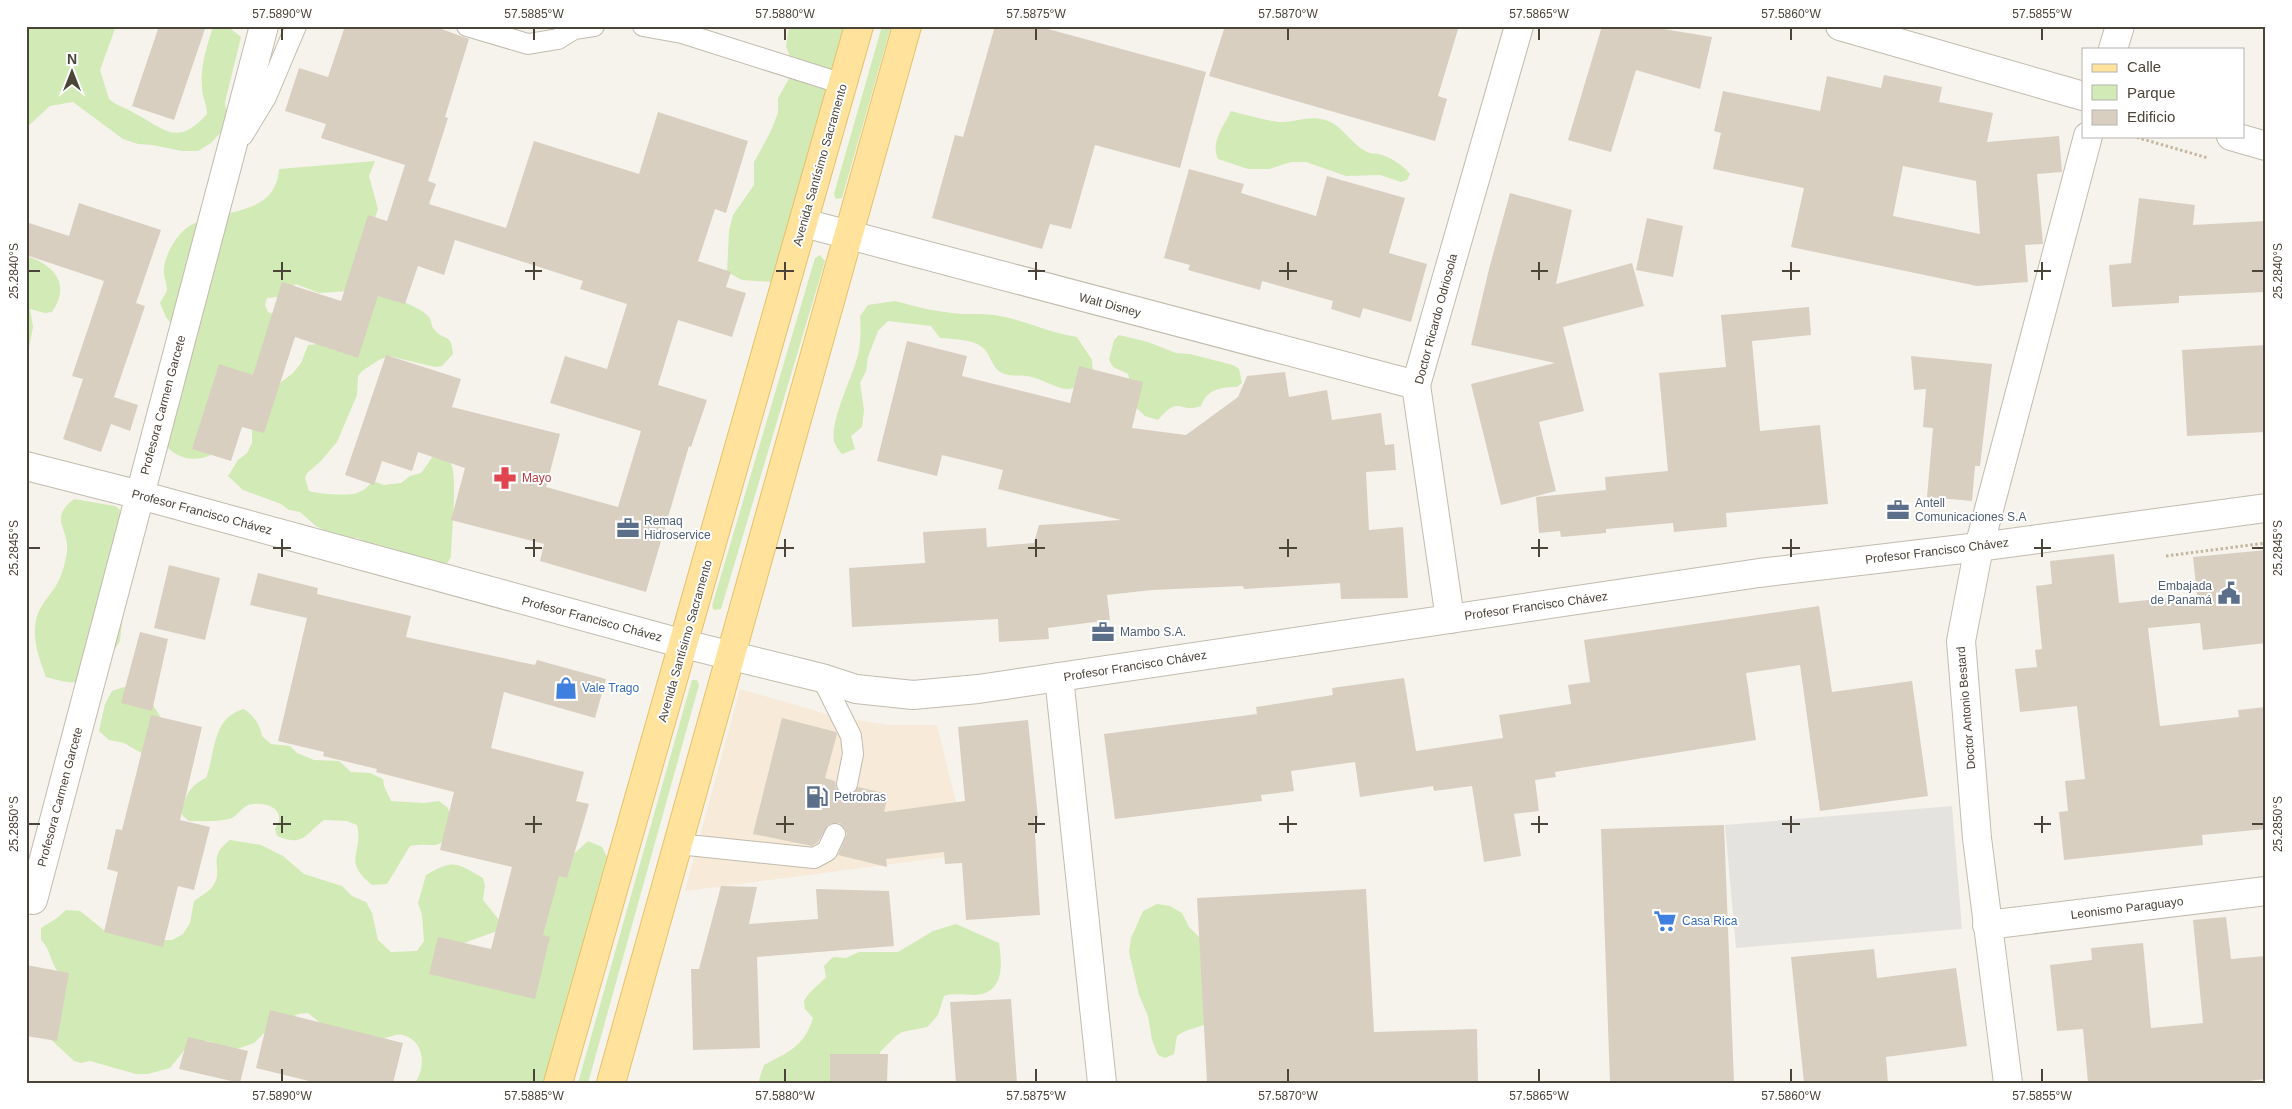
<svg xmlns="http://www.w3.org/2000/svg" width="2292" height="1109" font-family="Arial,sans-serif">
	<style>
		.commercial { fill: #f7ead8 }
		.green { fill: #d2eab5 }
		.parking { fill: #e5e3e0 }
		.building { fill: #d8cfc1; fill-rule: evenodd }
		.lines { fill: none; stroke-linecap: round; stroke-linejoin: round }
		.service-casing { stroke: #c2bbae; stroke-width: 22 }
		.minor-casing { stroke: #c2bbae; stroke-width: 30 }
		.tertiary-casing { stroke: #c2bbae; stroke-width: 30 }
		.primary-casing { stroke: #e6c16a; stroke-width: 30 }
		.path { stroke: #c4b79f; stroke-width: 3; stroke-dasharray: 2.5 2.5; stroke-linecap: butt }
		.service { stroke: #fff; stroke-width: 20 }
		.minor { stroke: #fff; stroke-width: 28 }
		.tertiary { stroke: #fff; stroke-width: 28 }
		.primary { stroke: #ffe39c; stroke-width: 28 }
		.ticks { fill: none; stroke: #4b4439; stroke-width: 2 }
		.labels { text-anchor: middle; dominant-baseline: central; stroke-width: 4; stroke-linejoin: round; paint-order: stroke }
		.street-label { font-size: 12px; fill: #4b4439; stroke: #fff }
		.health-label { font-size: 12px; fill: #be3a42; stroke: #fff; text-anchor: start }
		.service-label { font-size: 12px; fill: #4e5e75; stroke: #fff; text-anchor: start }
		.shop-label { font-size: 12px; fill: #366cbe; stroke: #fff; text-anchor: start }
		.neatline { fill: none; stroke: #4b4439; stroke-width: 2 }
		.ticks-label { font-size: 12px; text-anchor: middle; fill: #4b4439 }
	</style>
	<rect width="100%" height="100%" fill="#f6f3ec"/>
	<path class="commercial" d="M740 689 837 717 889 725H937L969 854 685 891Z"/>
	<g class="green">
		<path d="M26 26H116L100 70 109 99C117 106 127 108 136 114 167 131 178 146 207 114 207 104 202 97 202 87 200 66 207 47 213 26H227L241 37 225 102 227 117 221 132 211 143 198 151H182L152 145 138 144 123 139 73 102 50 106 26 128Z"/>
		<path d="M789 26H845L773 282 742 280 727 272 729 231 733 215 754 185V162L770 133 778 113V98L790 77 792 61 786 47Z"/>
		<path d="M882 26H891L842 198 836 199 834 194Z"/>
		<path d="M1231 111C1246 115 1263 120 1279 122 1295 123 1309 115 1325 120 1341 124 1351 144 1367 152 1371 154 1373 153 1378 154 1389 156 1403 165 1410 174L1407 180 1401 182 1380 175 1346 176 1306 162H1291L1269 169H1248L1218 159C1210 142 1224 126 1231 111Z"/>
		<path d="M375 161 369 176 378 209 350 291 319 293 296 284 277 297 267 298 265 305 268 312 284 318 213 454C192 464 174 458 161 440L184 342 166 317 160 303C162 299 166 294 167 290 167 285 165 279 164 275 163 259 171 245 181 233 208 204 275 224 279 169Z"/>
		<path d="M820 255 825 261 721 609 714 610 712 606 815 258Z"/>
		<path d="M26 256C53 264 72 284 52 312L45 313 30 309 33 327 26 364Z"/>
		<path d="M369 291C387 297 416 303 429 317 432 321 431 325 433 328 443 342 452 332 453 354L442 366 435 367 389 356 379 360 362 371 358 376 357 395 337 442 321 461 307 473 305 478 309 491C317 494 349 496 357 493 364 491 368 486 373 481L384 485 401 483 410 476 421 473 434 455C440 458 447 459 451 464 458 475 451 540 451 557L445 567 385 550 357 538 347 539 337 537 316 526 300 512 289 510 281 504 243 490 228 476 238 460 247 453 252 443V426L276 386 293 373 301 363 308 345 330 343Z"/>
		<path d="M895 301C914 306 932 311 952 313 966 315 980 313 994 315 1023 319 1048 333 1077 337L1092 360 1093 373C1067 404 1055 381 1027 376 1018 375 1009 377 1000 372 992 367 990 353 982 347 972 339 953 339 940 338L931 326 888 321 878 331 868 357 866 371 860 383 864 410 862 427 851 436 855 449 842 454C839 451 835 445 834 441 830 420 853 376 858 355 861 342 861 329 860 316L868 305Z"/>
		<path d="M1119 335 1148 342 1176 353 1190 354 1233 365 1239 369 1242 383 1237 387C1221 387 1207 389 1201 406 1179 414 1180 394 1158 420L1145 416 1128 400 1130 381 1128 374 1113 367 1109 360 1114 340Z"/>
		<path d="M74 499 115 506 133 520 120 641C115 652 89 679 77 682 68 684 55 679 46 677 39 658 32 640 36 620 39 605 50 596 57 584 62 575 66 561 67 551 69 527 48 519 74 499Z"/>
		<path d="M692 680H697L699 685 588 1083H578Z"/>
		<path d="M124 687C146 689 154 707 165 724L143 754 124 743 109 740 99 731 105 704 112 691Z"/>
		<path d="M244 709C254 716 260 724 262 736L271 744 290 746 297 753 314 760 339 761 351 772 370 773 383 779 384 786 391 801 424 803 439 801 448 808 454 828C437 854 435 841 410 846L387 884 372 885C341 860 364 854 357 825L347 821 324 820C304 835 304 847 277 836L275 829C289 809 265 800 248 805 241 808 237 817 229 819 216 822 202 821 189 821L182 815C182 799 191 784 206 778 216 753 211 718 244 709Z"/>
		<path d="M230 840 261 845 283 856 304 874 342 886 352 896 366 902 372 913 378 940 391 952 417 951 424 941 422 915 418 903 426 875C453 859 456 862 483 878L485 886 483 900 499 920 497 931 461 944 443 962 523 943 566 861 588 841 602 847 609 861 598 887 563 1083H415C426 1067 425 1041 403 1035 395 1033 387 1039 380 1039 362 1039 343 1035 325 1033L318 1021 308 1013 298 1014 266 1031 254 1043 237 1049 226 1048 208 1041H196L187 1047 170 1068 148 1074H136L90 1061 81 1063 74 1061 44 1033 60 974C50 964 51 949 41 940V928L57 918 66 910 80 911 105 931 147 940H172L183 934 190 923 194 901C199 897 209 892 213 886 225 869 205 858 230 840Z"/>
		<path d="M1157 904 1170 906 1182 913 1189 927 1200 938 1212 1021C1200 1028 1188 1028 1177 1036L1174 1054 1165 1058 1158 1055 1152 1040 1148 1016 1139 995 1129 952 1131 938 1143 911Z"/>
		<path d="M956 924 999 943C1002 964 1005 993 975 995 964 995 955 993 944 996L938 1015 933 1021 927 1027 902 1032 896 1036 881 1051 863 1083H758L764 1065C788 1052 804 1047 813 1018L805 1009 804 1001C810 990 817 987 826 977L824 966 833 957 846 958 859 952H898L933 931Z"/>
	</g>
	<path class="parking" d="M1952 806 1962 929 1736 948 1725 825Z"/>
	<g class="building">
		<path d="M159 26H206L174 120 132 106Z"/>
		<path d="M345 26H433L469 39 445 117 448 118 428 181 436 184 429 204 506 228 534 141 639 174 658 112 748 141 726 213 715 209 698 261 731 272 726 287 746 293 732 337 678 320 658 385 707 400 691 447 689 446 646 592 540 561 544 544 451 520 465 468 418 452 412 471 382 461 374 485 345 475 386 355 461 379 452 407 560 434 546 487 618 507 641 431 550 403 565 356 607 369 627 304 580 289 583 281 455 240 444 275 418 266 405 304 378 296 358 358 295 337 264 433 242 427 231 461 192 449 219 364 253 375 282 282 341 301 368 215 387 221 405 165 321 138 326 124 285 111 299 68 328 77Z"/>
		<path d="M995 26H1037L1206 72 1180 168 1095 145 1071 229 1050 224 1042 249 932 218 955 135 963 137Z"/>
		<path d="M1225 26H1459L1438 96 1447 99 1435 141 1209 76Z"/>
		<path d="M1602 26H1646L1712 37 1700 89 1636 70 1611 152 1568 140Z"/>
		<path d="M1884 75 1942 87 1939 102 1993 113 1987 142 2059 136 2062 172 2037 174 2043 244 2025 245 2028 282 1977 286 1791 247 1804 188 1713 169 1721 133 1714 131 1723 91 1820 111 1827 76 1881 88ZM1903 166 1976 181 1980 234 1893 216Z"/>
		<path d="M1189 169 1244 184 1241 193 1316 216 1327 176 1405 198 1389 253 1427 264 1411 322 1363 308 1360 318 1331 309 1333 301 1262 281 1260 290 1188 270 1190 265 1164 258Z"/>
		<path d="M1510 193 1572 210 1556 284 1632 263 1644 306 1563 327 1584 411 1539 422 1556 491 1501 505 1471 384 1555 363 1471 345 1489 269Z"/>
		<path d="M2139 198 2195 205 2193 225 2266 221V292L2179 296V303L2112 307 2109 265 2131 263Z"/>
		<path d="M79 203 161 230 136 303 145 306 114 397 138 405 130 431 111 424 101 452 63 439 83 379 72 376 104 281 26 255V222L69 236Z"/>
		<path d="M1647 218 1683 226 1673 277 1636 270Z"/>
		<path d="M1809 307 1811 335 1752 341 1760 431 1820 425 1828 504 1726 513 1727 527 1674 532 1673 523 1606 529V533L1561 537 1560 531 1539 533 1536 497 1606 490 1605 477 1668 471 1659 373 1726 367 1721 315Z"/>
		<path d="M907 341 967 356 962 376 1070 403 1079 366 1143 382 1132 428 1186 435 1238 397 1247 376 1285 372 1289 397 1327 390 1332 420 1381 413 1385 445 1394 444 1396 470 1366 472 1369 530 1403 527 1408 598 1341 599 1340 583 1244 589 1243 586 1152 590 1107 595 1110 620 1048 628 1049 639 999 642 998 619 852 627 849 568 925 563 923 532 986 528 987 547 1034 543 1039 525 1121 520 998 489 1003 470 942 455 937 476 877 461Z"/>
		<path d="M2266 345V432L2187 436 2182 350Z"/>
		<path d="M1911 356 1992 364 1980 466H1975L1972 501 1927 497 1933 428 1923 427 1926 389 1914 390Z"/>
		<path d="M2266 550V643L2203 650 2200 623 2148 628 2160 726 2239 717 2238 710 2266 707V829L2202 835 2203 845 2064 860 2059 812 2068 811 2065 781 2085 779 2077 706 2020 712 2015 669 2037 667 2035 650 2042 649 2036 586 2052 584 2050 561 2114 554 2119 603 2197 595 2193 557Z"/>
		<path d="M169 565 220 578 205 640 154 628Z"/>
		<path d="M258 573 318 588 317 594 411 616 406 637 535 665 537 660 606 679 595 718 504 692 491 748 584 772 576 801 589 804 567 878 559 876 543 935 550 937 535 999 429 974 438 937 491 949 512 867 440 850 454 792 376 772 377 769 323 756 324 752 278 741 307 618 250 605Z"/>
		<path d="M1819 606 1832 692 1912 681 1928 796 1820 811 1800 665 1746 673 1756 740 1555 772 1556 777 1535 780 1539 811 1514 814 1521 856 1484 862 1472 786 1434 791 1433 786 1360 797 1355 762 1291 771 1294 791 1261 795 1262 801 1115 819 1104 734 1257 714 1256 707 1333 695 1332 688 1404 678 1416 751 1503 738 1499 715 1571 704 1568 685 1590 682 1584 640Z"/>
		<path d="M140 632 168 639 152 711 121 703Z"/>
		<path d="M151 715 202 727 180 820 210 827 194 890 178 886 163 947 104 932 118 872 107 869 116 829 122 830Z"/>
		<path d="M782 718 836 732 837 734 825 778 835 781 836 788 844 795H851L858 787 888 794 884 812 965 801 958 727 1028 720 1038 818H1034L1040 915 966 920 962 863 945 864 944 852 886 859 887 867 838 855 847 834 844 827 840 823 828 825 818 842 812 846 753 834Z"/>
		<path d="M1724 825 1734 1083H1610L1601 829Z"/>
		<path d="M721 886 757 887 749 924 818 919 816 889 889 891 894 946 757 957 760 1048 693 1050 691 969H699Z"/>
		<path d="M1366 889 1374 1032 1477 1029 1478 1083H1207L1197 898Z"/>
		<path d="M2226 917 2231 959 2266 956V1079L2231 1083H2088L2083 1029 2057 1031 2050 965 2092 960 2091 948 2143 943 2151 1028 2203 1023 2193 920Z"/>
		<path d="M1874 949 1877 978 1956 968 1967 1046 1886 1057 1888 1083H1804L1791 957Z"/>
		<path d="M26 965 69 973 57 1041 26 1036Z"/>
		<path d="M1011 999 1017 1083H956L950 1002Z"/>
		<path d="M270 1010 403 1043 393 1083H317L256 1068Z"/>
		<path d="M188 1037 248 1051 240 1083 179 1069Z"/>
		<path d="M830 1054H888L887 1083H830Z"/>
	</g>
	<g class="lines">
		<defs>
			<g id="service">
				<path d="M467 26 528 44 558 39 574 29 594 26"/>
				<path d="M643 26 682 33 843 84"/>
				<path d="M237 136 243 135 266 97 296 26"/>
				<path d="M822 678 851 736 853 754 847 784"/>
				<path d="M678 844 814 858 827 851 835 834"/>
			</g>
			<g id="minor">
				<path d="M1840 26 2083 96"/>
				<path d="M2113 49 2120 26"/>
				<path d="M2088 136 1979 547 2266 508"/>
				<path d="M2231 136 2266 146"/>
				<path d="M804 223 1416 385"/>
				<path d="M1450 619 1416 385 1519 26"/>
				<path d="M1059 677 1102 1083"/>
				<path d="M33 900 264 26"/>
				<path d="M1987 925 2266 891"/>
			</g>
			<path id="tertiary" d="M26 466 140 495 684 644 822 678 856 689 913 695 978 689 1759 573 1979 547 1961 641 1977 838 2008 1083"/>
			<g id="primary">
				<path d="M558 1083 859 26"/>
				<path d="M611 1083 907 26"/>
			</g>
		</defs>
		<use href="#service" class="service-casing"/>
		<use href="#minor" class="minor-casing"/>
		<use href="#tertiary" class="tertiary-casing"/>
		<use href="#primary" class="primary-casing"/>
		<g class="path">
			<path d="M2132 136 2208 158"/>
			<path d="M2166 556 2266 543"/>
		</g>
		<use href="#service" class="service"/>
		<use href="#minor" class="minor"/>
		<use href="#tertiary" class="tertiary"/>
		<use href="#primary" class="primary"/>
	</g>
	<path class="ticks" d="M282 28V40M534 28V40M785 28V40M1036 28V40M1288 28V40M1539 28V40M1791 28V40M2042 28V40M282 262V280M534 262V280M785 262V280M1036 262V280M1288 262V280M1539 262V280M1791 262V280M2042 262V280M28 271H40M273 271H291M525 271H542M776 271H794M1028 271H1045M1279 271H1297M1531 271H1548M1782 271H1800M2034 271H2051M2252 271H2264M282 539V557M534 539V557M785 539V557M1036 539V557M1288 539V557M1539 539V557M1791 539V557M2042 539V557M28 548H40M273 548H291M525 548H542M776 548H794M1028 548H1045M1279 548H1297M1531 548H1548M1782 548H1800M2034 548H2051M2252 548H2264M282 816V833M534 816V833M785 816V833M1036 816V833M1288 816V833M1539 816V833M1791 816V833M2042 816V833M28 824H40M273 824H291M525 824H542M776 824H794M1028 824H1045M1279 824H1297M1531 824H1548M1782 824H1800M2034 824H2051M2252 824H2264M282 1069V1082M534 1069V1082M785 1069V1082M1036 1069V1082M1288 1069V1082M1539 1069V1082M1791 1069V1082M2042 1069V1082"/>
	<defs>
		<symbol id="pharmacy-bare" viewBox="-9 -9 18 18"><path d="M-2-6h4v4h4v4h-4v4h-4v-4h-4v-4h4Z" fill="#e0444e" stroke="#fff" stroke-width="2.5" paint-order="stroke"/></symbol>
		<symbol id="office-bare" viewBox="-9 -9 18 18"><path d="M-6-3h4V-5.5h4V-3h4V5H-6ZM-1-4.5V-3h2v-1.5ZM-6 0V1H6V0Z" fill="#5c6f8a" stroke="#fff" stroke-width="2.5" paint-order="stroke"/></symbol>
		<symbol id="civic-bare" viewBox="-9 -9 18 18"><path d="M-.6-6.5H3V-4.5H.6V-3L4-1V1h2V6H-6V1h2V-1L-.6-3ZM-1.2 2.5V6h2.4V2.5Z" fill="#5c6f8a" stroke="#fff" stroke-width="2.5" paint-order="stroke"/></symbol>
		<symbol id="shop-bare" viewBox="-9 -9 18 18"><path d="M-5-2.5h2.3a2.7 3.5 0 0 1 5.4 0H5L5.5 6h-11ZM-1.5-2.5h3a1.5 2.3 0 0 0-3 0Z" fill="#3f7fe0" stroke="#fff" stroke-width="2.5" paint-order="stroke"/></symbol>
		<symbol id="fuel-bare" viewBox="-9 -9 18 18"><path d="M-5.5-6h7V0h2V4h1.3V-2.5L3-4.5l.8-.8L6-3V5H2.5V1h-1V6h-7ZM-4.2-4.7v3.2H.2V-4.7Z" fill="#5c6f8a" stroke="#fff" stroke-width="2.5" paint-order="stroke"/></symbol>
		<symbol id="supermarket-bare" viewBox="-9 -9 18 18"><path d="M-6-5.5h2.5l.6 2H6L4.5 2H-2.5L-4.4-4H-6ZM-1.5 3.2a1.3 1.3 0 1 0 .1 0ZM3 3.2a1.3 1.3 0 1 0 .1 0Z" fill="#3f7fe0" stroke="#fff" stroke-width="2.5" paint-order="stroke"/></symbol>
	</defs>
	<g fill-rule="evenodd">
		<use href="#pharmacy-bare" x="489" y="462" width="32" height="32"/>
		<use href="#office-bare" x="1882" y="494" width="32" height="32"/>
		<use href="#office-bare" x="612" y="512" width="32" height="32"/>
		<use href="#civic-bare" x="2213" y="577" width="32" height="32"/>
		<use href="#office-bare" x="1087" y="616" width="32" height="32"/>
		<use href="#shop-bare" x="550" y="672" width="32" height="32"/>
		<use href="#fuel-bare" x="801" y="781" width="32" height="32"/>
		<use href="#supermarket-bare" x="1649" y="905" width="32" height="32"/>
	</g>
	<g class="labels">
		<g class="street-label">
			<text transform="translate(820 165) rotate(-74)">Avenida Santísimo Sacramento</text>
			<text transform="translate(1110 305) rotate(15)">Walt Disney</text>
			<text transform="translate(1436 319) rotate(-75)">Doctor Ricardo Odriosola</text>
			<text transform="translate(163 405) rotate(-75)">Profesora Carmen Garcete</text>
			<text transform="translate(202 512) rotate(15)">Profesor Francisco Chávez</text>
			<text transform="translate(1937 551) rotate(-7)">Profesor Francisco Chávez</text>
			<text transform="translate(1536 606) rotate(-8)">Profesor Francisco Chávez</text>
			<text transform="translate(592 619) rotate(15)">Profesor Francisco Chávez</text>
			<text transform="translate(685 641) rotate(-74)">Avenida Santísimo Sacramento</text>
			<text transform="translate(1135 666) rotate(-9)">Profesor Francisco Chávez</text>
			<text transform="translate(1966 708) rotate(-95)">Doctor Antonio Bestard</text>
			<text transform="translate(60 797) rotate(-75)">Profesora Carmen Garcete</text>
			<text transform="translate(2127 908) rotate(-7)">Leonismo Paraguayo</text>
		</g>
		<g class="health-label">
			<text x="522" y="478">Mayo</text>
		</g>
		<g class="service-label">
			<text x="1915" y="503">Antell<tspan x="1915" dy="14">Comunicaciones S.A</tspan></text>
			<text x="644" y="521">Remaq<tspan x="644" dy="14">Hidroservice</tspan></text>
			<text x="2212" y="586" text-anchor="end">Embajada<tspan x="2212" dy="14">de Panamá</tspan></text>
			<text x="1120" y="632">Mambo S.A.</text>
			<text x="834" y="797">Petrobras</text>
		</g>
		<g class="shop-label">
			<text x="582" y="688">Vale Trago</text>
			<text x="1682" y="921">Casa Rica</text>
		</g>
	</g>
	<rect width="2292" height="1109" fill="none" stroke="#ffffff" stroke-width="55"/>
	<rect x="2082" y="48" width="162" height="90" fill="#ffffff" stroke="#b7b4b0"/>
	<rect x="2092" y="64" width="25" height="8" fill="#ffe39c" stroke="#b7b4b0"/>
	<text x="2127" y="72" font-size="15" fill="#4b4439">Calle</text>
	<rect x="2092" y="85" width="25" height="15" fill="#d2eab5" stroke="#b7b4b0"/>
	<text x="2127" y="98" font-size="15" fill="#4b4439">Parque</text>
	<rect x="2092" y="110" width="25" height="15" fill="#d8cfc1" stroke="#b7b4b0"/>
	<text x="2127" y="122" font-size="15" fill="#4b4439">Edificio</text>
	<g transform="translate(72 72)" stroke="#ffffff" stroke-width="4" paint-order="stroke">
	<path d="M0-4L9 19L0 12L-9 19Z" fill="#4b4439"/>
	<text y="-8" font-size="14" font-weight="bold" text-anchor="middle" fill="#4b4439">N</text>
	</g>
	<rect x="28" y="28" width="2236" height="1054" class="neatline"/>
	<g class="ticks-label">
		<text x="282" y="18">57.5890°W</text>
		<text x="534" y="18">57.5885°W</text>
		<text x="785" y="18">57.5880°W</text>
		<text x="1036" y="18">57.5875°W</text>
		<text x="1288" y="18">57.5870°W</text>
		<text x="1539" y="18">57.5865°W</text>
		<text x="1791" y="18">57.5860°W</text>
		<text x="2042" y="18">57.5855°W</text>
		<text transform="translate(14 271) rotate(-90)" y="4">25.2840°S</text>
		<text transform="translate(2278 271) rotate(-90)" y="4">25.2840°S</text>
		<text transform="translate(14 548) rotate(-90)" y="4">25.2845°S</text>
		<text transform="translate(2278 548) rotate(-90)" y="4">25.2845°S</text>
		<text transform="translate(14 824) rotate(-90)" y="4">25.2850°S</text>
		<text transform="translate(2278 824) rotate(-90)" y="4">25.2850°S</text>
		<text x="282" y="1100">57.5890°W</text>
		<text x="534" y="1100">57.5885°W</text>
		<text x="785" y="1100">57.5880°W</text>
		<text x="1036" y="1100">57.5875°W</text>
		<text x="1288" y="1100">57.5870°W</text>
		<text x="1539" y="1100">57.5865°W</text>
		<text x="1791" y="1100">57.5860°W</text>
		<text x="2042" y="1100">57.5855°W</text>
	</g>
</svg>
